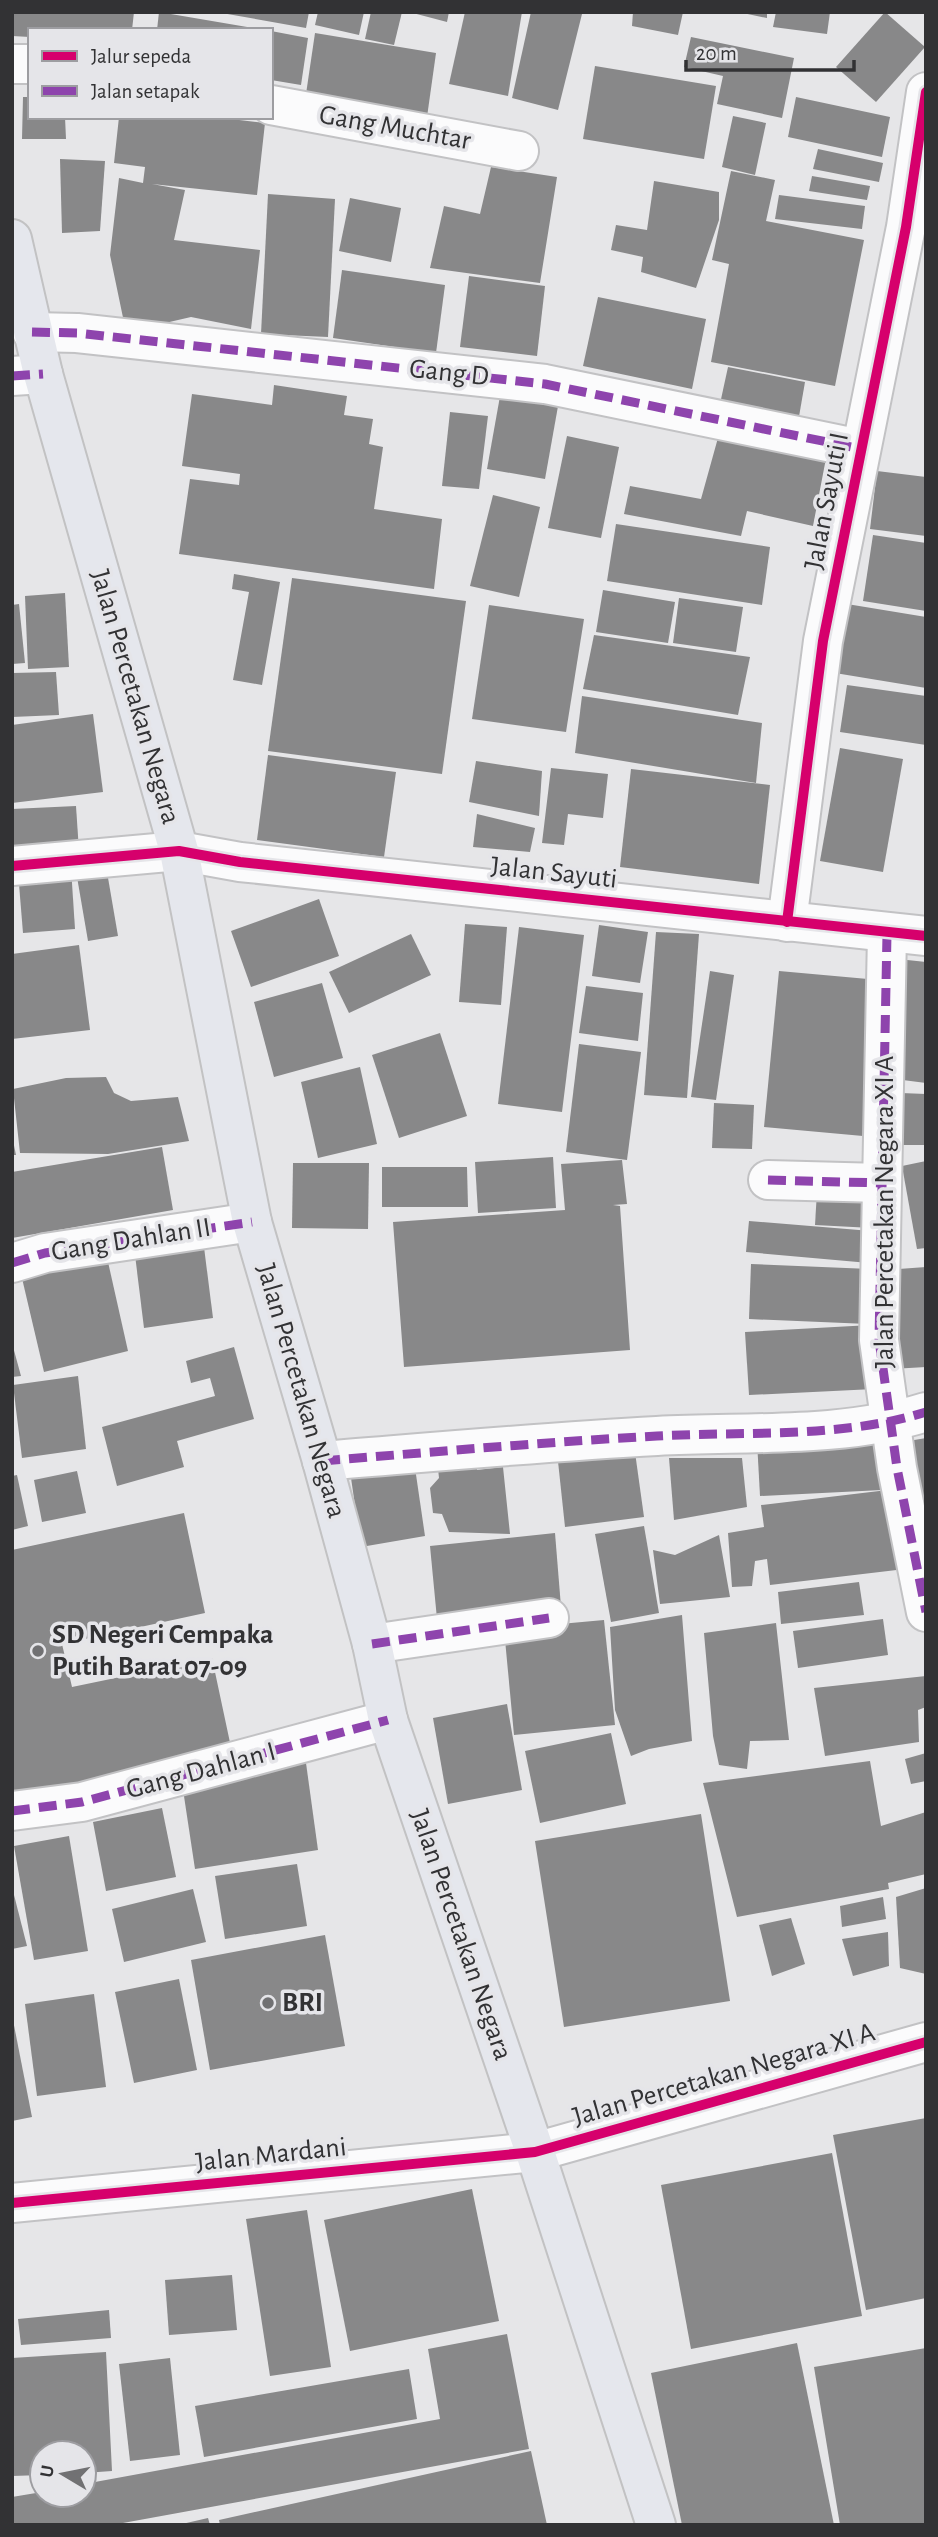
<svg xmlns="http://www.w3.org/2000/svg" width="938" height="2537" font-family="'Alegreya Sans',sans-serif">
	<style>
		.building { fill: #888889 }
		.lines { fill: none; stroke-linecap: round; stroke-linejoin: round }
		.minor-casing { stroke: #c2c2c4; stroke-width: 42 }
		.major-casing { stroke: #c2c2c3; stroke-width: 42 }
		.minor { stroke: #fbfbfc; stroke-width: 38 }
		.major { stroke: #e5e7ed; stroke-width: 38 }
		.quiet { stroke: #8e44ad; stroke-width: 9; stroke-dasharray: 18 9; stroke-linecap: butt }
		.cycleway-casing { stroke: #e5e5e9; stroke-width: 15 }
		.cycleway { stroke: #d6006c; stroke-width: 10 }
		.poi-dot { fill: #717173; stroke: #e5e5e9; stroke-width: 2.5 }
		.labels { text-anchor: middle; dominant-baseline: central; stroke-width: 7; stroke-linejoin: round; paint-order: stroke }
		.street-label { font-size: 28px; fill: #323234; stroke: #e5e5e9 }
		.poi-label { font-size: 28px; font-weight: bold; fill: #323234; stroke: #e5e5e9; text-anchor: start }
	</style>
	<rect width="100%" height="100%" fill="#e6e6e8"/>
	<g class="building">
		<path d="M12 12H134L132 30H30V37L12 36Z"/>
		<path d="M159 12 253 28V30H157Z"/>
		<path d="M216 12H309L306 28Z"/>
		<path d="M318 12H364L359 35 315 25Z"/>
		<path d="M371 12H402L394 45 365 39Z"/>
		<path d="M409 12H449L447 22Z"/>
		<path d="M465 12H522L508 96 449 84Z"/>
		<path d="M531 12 582 14 558 110 512 98Z"/>
		<path d="M633 12H683L678 35 632 26Z"/>
		<path d="M738 12H767V18Z"/>
		<path d="M776 12H830L827 34 773 27Z"/>
		<path d="M885 12 925 47 876 102 836 67Z"/>
		<path d="M271 31 308 38 301 85 271 80Z"/>
		<path d="M315 33 436 53 427 117 306 94Z"/>
		<path d="M691 37 794 58 782 118 717 104 723 76 684 67Z"/>
		<path d="M595 66 716 86 704 159 583 139Z"/>
		<path d="M23 97H30V117H65L66 139H22Z"/>
		<path d="M796 97 890 117 882 157 788 137Z"/>
		<path d="M733 116 766 123 755 175 722 167Z"/>
		<path d="M119 117H214L265 123 257 195 152 184 185 190 174 240 260 250 251 329 191 317 126 332 110 255 119 178 143 183 145 167 114 163Z"/>
		<path d="M818 149 883 163 879 182 813 169Z"/>
		<path d="M60 159 105 161 100 231 62 233Z"/>
		<path d="M491 167 557 177 540 283 430 268 444 206 480 214Z"/>
		<path d="M731 171 775 180 766 221 864 240 835 386 711 362 729 264 712 260Z"/>
		<path d="M812 176 870 186 867 200 809 191Z"/>
		<path d="M654 181 719 192V220L696 288 641 272 643 257 611 250 616 225 647 230Z"/>
		<path d="M268 194 335 199 328 337 261 334Z"/>
		<path d="M779 195 865 206 862 229 775 219Z"/>
		<path d="M350 198 401 208 391 262 339 251Z"/>
		<path d="M342 270 445 285 436 353 333 338Z"/>
		<path d="M469 276 545 286 537 356 460 347Z"/>
		<path d="M598 297 706 319 692 389 583 366Z"/>
		<path d="M728 367 805 382 797 428 718 413Z"/>
		<path d="M274 385 347 396 344 415 373 419 369 444 383 447 374 509 442 519 434 589 179 554 190 479 239 485 240 474 182 466 192 394 272 405Z"/>
		<path d="M502 385 560 395 545 479 487 469Z"/>
		<path d="M450 412 488 416 479 489 442 486Z"/>
		<path d="M721 427 828 448 813 526 747 511 741 536 624 514 630 486 701 499Z"/>
		<path d="M567 436 619 447 601 538 548 528Z"/>
		<path d="M877 471 926 477V536L870 529Z"/>
		<path d="M493 495 540 507 519 597 470 586Z"/>
		<path d="M616 524 770 547 762 605 607 581Z"/>
		<path d="M873 535 926 543V611L863 601Z"/>
		<path d="M234 574 280 582 262 685 233 680 249 592 232 589Z"/>
		<path d="M292 578 466 601 442 774 268 751Z"/>
		<path d="M603 590 675 602 668 643 596 632Z"/>
		<path d="M65 593 69 667 28 669 25 596Z"/>
		<path d="M679 598 743 607 736 652 673 643Z"/>
		<path d="M19 604 25 663 12 664V605Z"/>
		<path d="M847 604 926 617V688L835 673Z"/>
		<path d="M489 605 584 619 566 732 472 719Z"/>
		<path d="M594 635 750 657 738 715 583 689Z"/>
		<path d="M56 672 59 715 12 717V673Z"/>
		<path d="M847 685 926 696V745L840 732Z"/>
		<path d="M582 696 762 723 756 783 575 753Z"/>
		<path d="M93 714 103 792 12 803V725Z"/>
		<path d="M840 748 903 759 883 872 820 861Z"/>
		<path d="M268 755 396 772 384 857 257 840Z"/>
		<path d="M476 761 542 771 539 816 469 802Z"/>
		<path d="M551 768 608 774 603 818 568 814 564 845 542 843Z"/>
		<path d="M631 769 770 785 759 884 620 867Z"/>
		<path d="M76 806 79 851 12 855V809Z"/>
		<path d="M477 814 535 828 530 852 473 847Z"/>
		<path d="M71 868 75 929 23 933 18 872Z"/>
		<path d="M107 872 118 936 88 941 77 877Z"/>
		<path d="M319 899 339 956 251 987 231 931Z"/>
		<path d="M465 924 507 927 501 1005 459 1002Z"/>
		<path d="M599 925 648 932 640 983 592 976Z"/>
		<path d="M519 927 584 935 562 1112 498 1104Z"/>
		<path d="M656 932 699 934 687 1098 644 1095Z"/>
		<path d="M411 934 431 975 349 1013 329 972Z"/>
		<path d="M79 945 90 1030 12 1039V954Z"/>
		<path d="M898 959 926 962V1083L895 1079Z"/>
		<path d="M710 971 734 975 716 1100 691 1097Z"/>
		<path d="M779 971 879 980 863 1136 764 1127Z"/>
		<path d="M322 983 343 1058 274 1077 254 1002Z"/>
		<path d="M586 986 643 993 638 1041 579 1033Z"/>
		<path d="M440 1033 467 1116 399 1138 372 1055Z"/>
		<path d="M579 1044 641 1052 627 1160 566 1152Z"/>
		<path d="M360 1067 377 1144 318 1158 301 1082Z"/>
		<path d="M106 1077 114 1093 131 1101 178 1097 189 1141 108 1154 20 1153 13 1089 66 1078Z"/>
		<path d="M901 1093 926 1094V1145H900Z"/>
		<path d="M714 1103 754 1105 752 1149 712 1148Z"/>
		<path d="M12 1136 16 1155H12Z"/>
		<path d="M162 1147 173 1210 12 1238V1172Z"/>
		<path d="M553 1157 556 1208 478 1213 475 1162Z"/>
		<path d="M622 1160 627 1204 613 1205 620 1206 630 1350 404 1367 393 1222 565 1210 561 1164Z"/>
		<path d="M926 1161V1248L917 1249 902 1166Z"/>
		<path d="M293 1163H369L368 1229 292 1228Z"/>
		<path d="M382 1167H467L468 1207H382Z"/>
		<path d="M817 1191 874 1194 872 1228 815 1225Z"/>
		<path d="M749 1221 871 1231 869 1263 746 1252Z"/>
		<path d="M204 1247 213 1318 144 1328 135 1255Z"/>
		<path d="M106 1253 128 1351 44 1372 21 1274Z"/>
		<path d="M751 1264 870 1269 868 1324 749 1319Z"/>
		<path d="M926 1267V1367L892 1369 885 1270Z"/>
		<path d="M871 1325 874 1389 749 1395 745 1332Z"/>
		<path d="M12 1343 21 1376 12 1377Z"/>
		<path d="M234 1347 254 1419 177 1441 184 1467 117 1486 102 1427 215 1396 210 1378 191 1383 186 1361Z"/>
		<path d="M78 1376 86 1449 22 1458 13 1385Z"/>
		<path d="M876 1433 882 1490 760 1496 757 1441Z"/>
		<path d="M926 1438V1511L912 1514 897 1443Z"/>
		<path d="M634 1445 644 1517 565 1527 557 1452Z"/>
		<path d="M476 1455 477 1470 503 1467 510 1534 449 1532 442 1514 433 1513 430 1488 439 1478 437 1459Z"/>
		<path d="M669 1458H742L747 1507 674 1520Z"/>
		<path d="M414 1461 425 1536 361 1547 350 1471Z"/>
		<path d="M77 1471 86 1513 42 1522 34 1480Z"/>
		<path d="M17 1475 28 1526 12 1530V1476Z"/>
		<path d="M896 1489 905 1569 770 1585 767 1559 755 1561 752 1586 732 1587 728 1533 764 1527 761 1505Z"/>
		<path d="M184 1513 205 1613 62 1644 72 1687 212 1658 232 1752 12 1798V1550Z"/>
		<path d="M644 1526 659 1613 611 1622 595 1534Z"/>
		<path d="M555 1533 561 1607 437 1619 430 1546Z"/>
		<path d="M719 1535 730 1597 660 1604 653 1550 675 1555Z"/>
		<path d="M859 1582 864 1615 781 1624 778 1592Z"/>
		<path d="M682 1615 692 1741 649 1749 631 1756 615 1710 610 1627Z"/>
		<path d="M883 1619 888 1655 798 1668 793 1631Z"/>
		<path d="M604 1620 615 1725 514 1735 504 1629Z"/>
		<path d="M776 1623 789 1740 750 1741 747 1769 719 1765 713 1736 704 1633Z"/>
		<path d="M926 1676V1707L918 1710 919 1742 825 1756 814 1688Z"/>
		<path d="M507 1704 522 1790 448 1804 433 1718Z"/>
		<path d="M611 1733 626 1804 540 1823 525 1751Z"/>
		<path d="M926 1753V1781L911 1784 905 1759Z"/>
		<path d="M870 1761 881 1826 926 1812V1874L888 1883 889 1889 737 1917 703 1783Z"/>
		<path d="M306 1763 318 1850 195 1869 182 1783Z"/>
		<path d="M162 1808 176 1877 106 1891 93 1822Z"/>
		<path d="M701 1814 730 2001 564 2027 535 1841Z"/>
		<path d="M69 1836 88 1951 34 1960 14 1846Z"/>
		<path d="M297 1864 307 1926 225 1939 215 1876Z"/>
		<path d="M926 1888V1974L900 1968 896 1897Z"/>
		<path d="M193 1889 206 1942 124 1962 112 1909Z"/>
		<path d="M13 1891 27 1946 12 1949V1892Z"/>
		<path d="M883 1897 886 1919 842 1927 840 1906Z"/>
		<path d="M791 1918 805 1964 772 1976 759 1925Z"/>
		<path d="M888 1932 889 1966 853 1976 842 1939Z"/>
		<path d="M325 1935 345 2046 210 2070 191 1960Z"/>
		<path d="M179 1979 197 2070 134 2083 115 1992Z"/>
		<path d="M94 1994 106 2087 37 2096 25 2004Z"/>
		<path d="M12 2015 32 2117 12 2121Z"/>
		<path d="M926 2118V2298L866 2310 833 2135Z"/>
		<path d="M832 2153 862 2316 691 2349 661 2185Z"/>
		<path d="M472 2189 499 2321 350 2351 324 2220Z"/>
		<path d="M307 2210 331 2367 270 2376 246 2219Z"/>
		<path d="M232 2275 237 2330 169 2335 165 2280Z"/>
		<path d="M109 2310 111 2338 21 2345 18 2319Z"/>
		<path d="M507 2334 529 2449 112 2525H12V2497L42 2492V2495H84V2484L440 2419 428 2349Z"/>
		<path d="M797 2343 834 2525H682L651 2373Z"/>
		<path d="M926 2348V2525H840L814 2367Z"/>
		<path d="M106 2352 112 2471 84 2473V2453H42V2475L12 2476V2358Z"/>
		<path d="M170 2358 180 2455 130 2461 119 2364Z"/>
		<path d="M409 2369 417 2419 204 2457 195 2406Z"/>
		<path d="M531 2451 547 2525H220L219 2520Z"/>
		<path d="M208 2518 210 2525H182V2524Z"/>
	</g>
	<g class="lines">
		<defs>
			<g id="minor">
				<path d="M12 64H30"/>
				<path d="M271 105 519 151"/>
				<path d="M32 332 77 333 545 384 861 449"/>
				<path d="M12 376 43 374"/>
				<path d="M12 866 179 851 240 862 926 936"/>
				<path d="M787 922 823 641 906 227 926 92"/>
				<path d="M887 934 879 1340 897 1468 926 1612"/>
				<path d="M768 1180 882 1183"/>
				<path d="M12 1263 45 1253 252 1222"/>
				<path d="M322 1461C434 1452 545 1442 657 1436 745 1431 840 1439 926 1412"/>
				<path d="M372 1644 549 1618"/>
				<path d="M12 1811 82 1802 388 1720"/>
				<path d="M12 2203 535 2152 926 2042"/>
			</g>
			<path id="major" d="M12 239 43 374 179 851 252 1222 322 1461 372 1644 388 1720 535 2152 656 2525"/>
		</defs>
		<use href="#minor" class="minor-casing"/>
		<use href="#major" class="major-casing"/>
		<use href="#minor" class="minor"/>
		<use href="#major" class="major"/>
		<g class="quiet">
			<path d="M32 332 77 333 545 384 861 449"/>
			<path d="M12 376 43 374"/>
			<path d="M887 934 879 1340 897 1468 926 1612"/>
			<path d="M768 1180 882 1183"/>
			<path d="M12 1263 45 1253 252 1222"/>
			<path d="M322 1461C434 1452 545 1442 657 1436 745 1431 840 1439 926 1412"/>
			<path d="M372 1644 549 1618"/>
			<path d="M12 1811 82 1802 388 1720"/>
		</g>
		<defs>
			<g id="cycleway">
				<path d="M12 866 179 851 240 862 926 936"/>
				<path d="M787 922 823 641 906 227 926 92"/>
				<path d="M12 2203 535 2152 926 2042"/>
			</g>
		</defs>
		<use href="#cycleway" class="cycleway-casing"/>
		<use href="#cycleway" class="cycleway"/>
	</g>
	<g class="poi-dot">
		<circle cx="38" cy="1651" r="7"/>
		<circle cx="268" cy="2003" r="7"/>
	</g>
	<g class="labels">
		<g class="street-label">
			<text transform="translate(395 128) rotate(10)">Gang Muchtar</text>
			<text transform="translate(449 373) rotate(6)">Gang D</text>
			<text transform="translate(827 501) rotate(-79)">Jalan Sayuti I</text>
			<text transform="translate(135 697) rotate(74)">Jalan Percetakan Negara</text>
			<text transform="translate(554 873) rotate(6)">Jalan Sayuti</text>
			<text transform="translate(885 1212) rotate(-90)">Jalan Percetakan Negara XI A</text>
			<text transform="translate(131 1240) rotate(-9)">Gang Dahlan II</text>
			<text transform="translate(301 1391) rotate(74)">Jalan Percetakan Negara</text>
			<text transform="translate(201 1771) rotate(-15)">Gang Dahlan I</text>
			<text transform="translate(461 1935) rotate(71)">Jalan Percetakan Negara</text>
			<text transform="translate(724 2075) rotate(-16)">Jalan Percetakan Negara XI A</text>
			<text transform="translate(271 2155) rotate(-6)">Jalan Mardani</text>
		</g>
		<g class="poi-label">
			<text x="52" y="1635">SD Negeri Cempaka<tspan x="52" dy="32">Putih Barat 07-09</tspan></text>
			<text x="282" y="2003">BRI</text>
		</g>
	</g>
	<rect width="938" height="2537" fill="none" stroke="#323234" stroke-width="28"/>
	<rect x="28" y="28" width="245" height="91" fill="#e5e5e9" stroke="#9d9da1" stroke-width="2"/>
	<rect x="42" y="51" width="35" height="10" fill="#d6006c" stroke="#9d9da1" stroke-width="2"/>
	<text x="91" y="63" font-size="21" fill="#323234">Jalur sepeda</text>
	<rect x="42" y="86" width="35" height="10" fill="#8e44ad" stroke="#9d9da1" stroke-width="2"/>
	<text x="91" y="98" font-size="21" fill="#323234">Jalan setapak</text>
	<g transform="translate(63 2474) rotate(280)"><circle r="33" fill="#e5e5e9" stroke="#9d9da1" stroke-width="2"/>
	<path d="M0-5L12 26L0 18L-12 26Z" fill="#717173"/>
	<text y="-10" font-size="19" font-weight="bold" text-anchor="middle" fill="#323234">U</text>
	</g>
	<path d="M686 60v10h168v-10" fill="none" stroke="#323234" stroke-width="3.5"/>
	<text x="696" y="60" font-size="21" fill="#323234" stroke="#e5e5e9" stroke-width="5" paint-order="stroke">20 m</text>
</svg>
